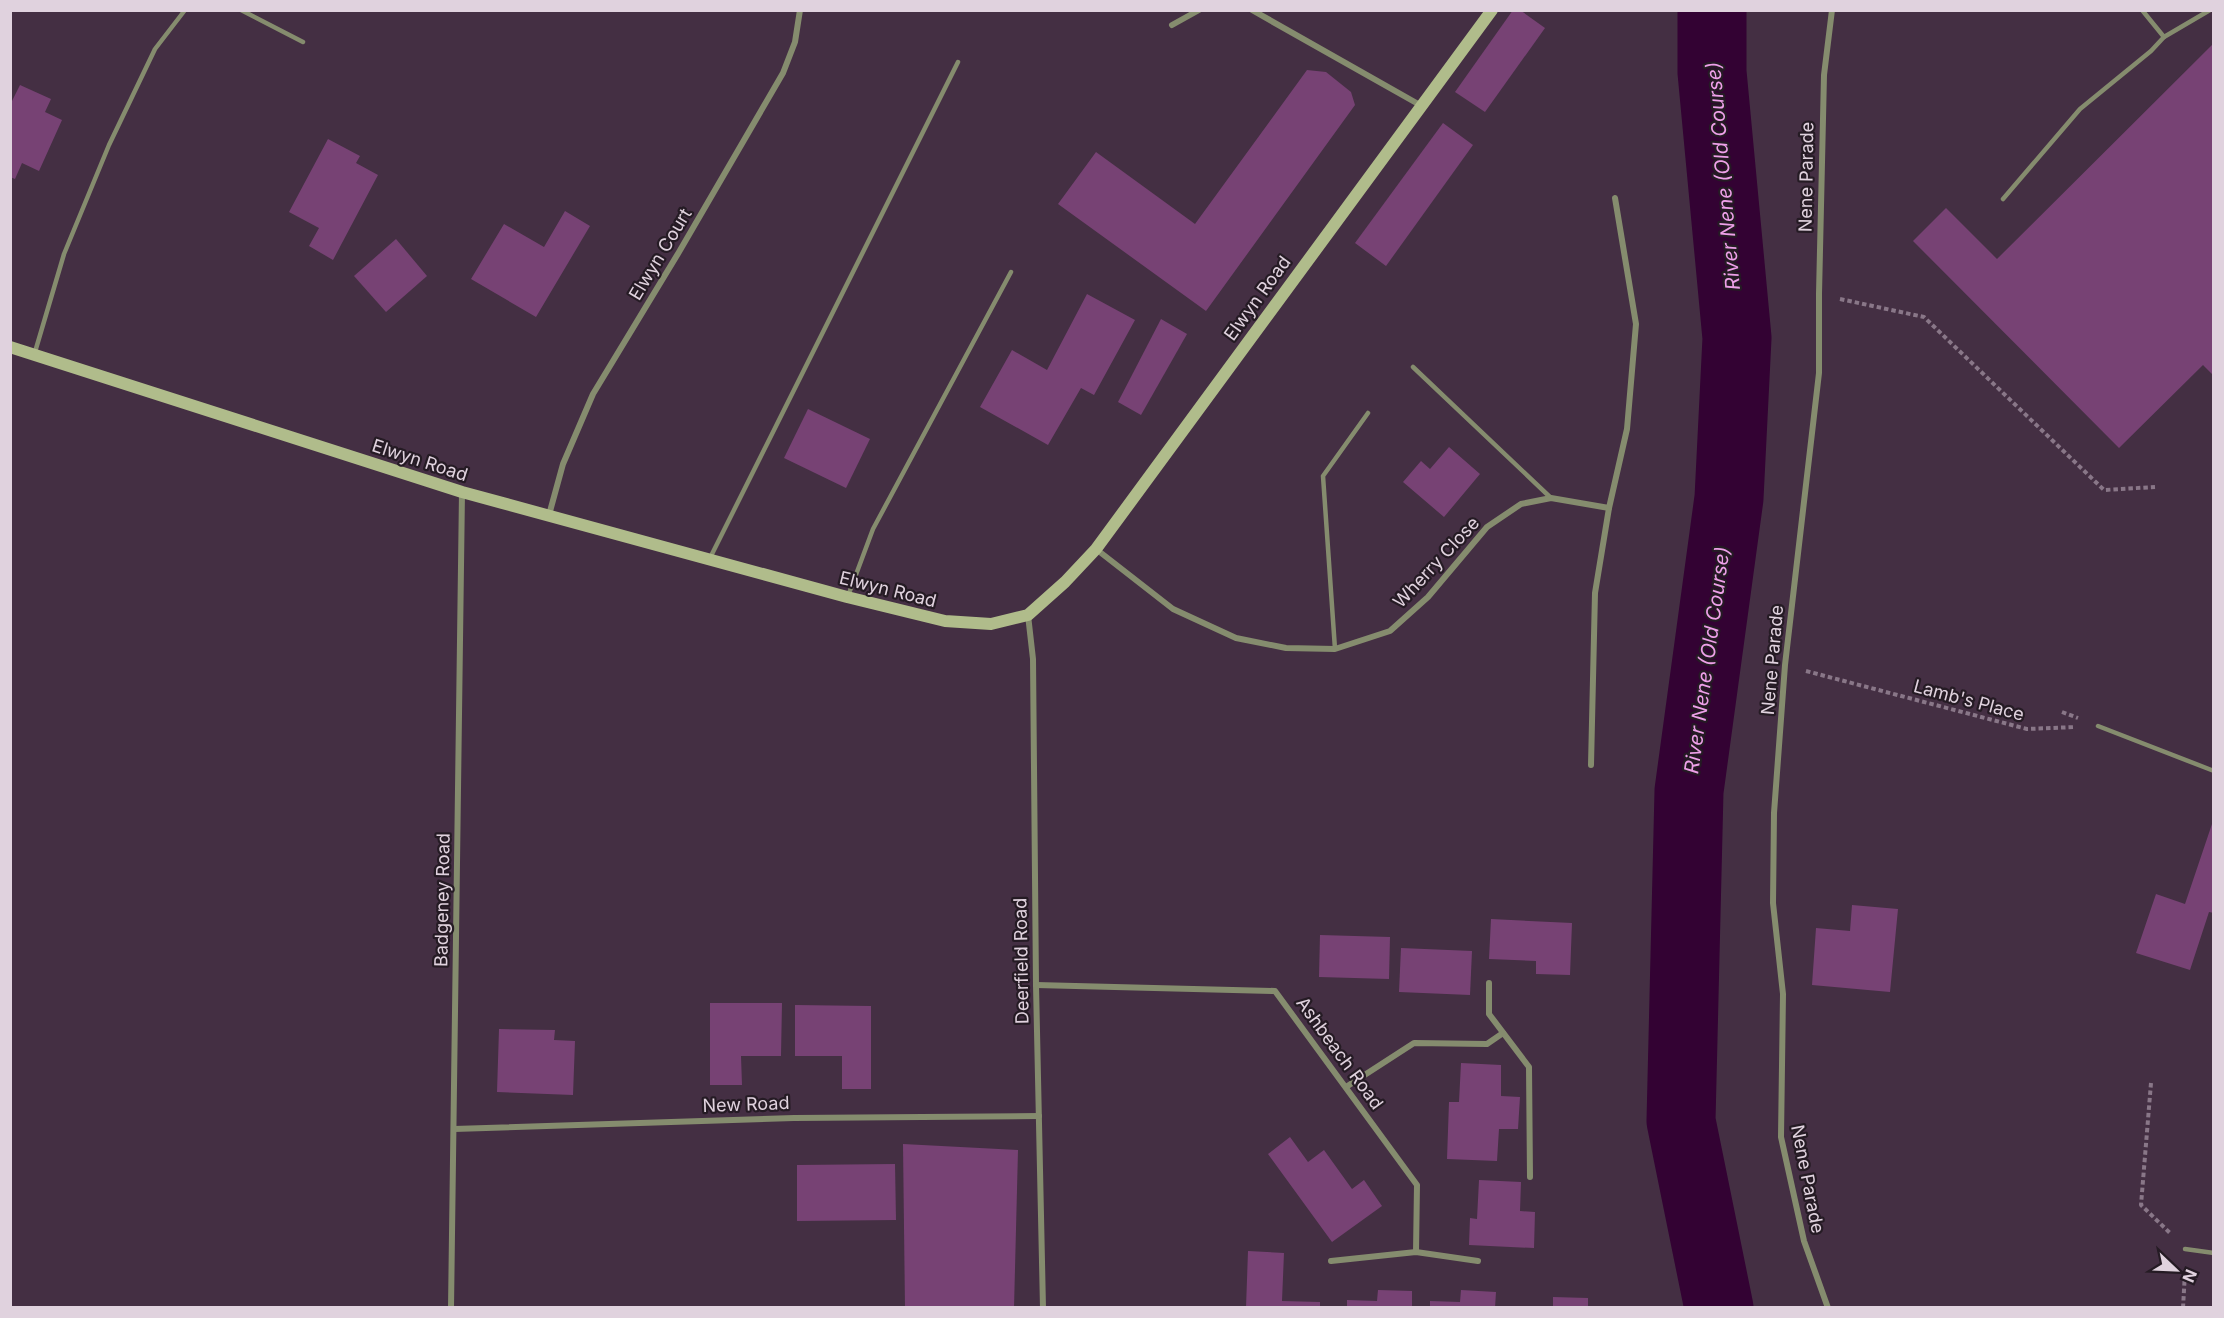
<svg xmlns="http://www.w3.org/2000/svg" width="2224" height="1318" font-family="Inter,sans-serif">
	<style>
		.lines { fill: none; stroke-linecap: round; stroke-linejoin: round }
		.river { stroke: #330233; stroke-width: 69 }
		.building { fill: #774274 }
		.path { stroke: #897788; stroke-width: 4; stroke-dasharray: 4.5 3; stroke-linecap: butt }
		.lane { stroke: #858c6e; stroke-width: 4.5 }
		.street { stroke: #858c6e; stroke-width: 6 }
		.secondary { stroke: #b0bc8b; stroke-width: 12 }
		.labels { text-anchor: middle; dominant-baseline: central; stroke-width: 4.5; stroke-linejoin: round; paint-order: stroke }
		.street-label { font-size: 18px; fill: #e0d2de; stroke: #251b24 }
		.water-label { font-size: 20px; font-style: italic; fill: #eea0e9; stroke: #251b24 }
	</style>
	<rect width="100%" height="100%" fill="#442f43"/>
	<g class="lines">
		<path class="river" d="M1712 10V72L1737 338 1729 498 1689 791 1681 1121 1719 1308"/>
	</g>
	<g class="building">
		<path d="M1513 10H1520L1545 28 1485 112 1455 92Z"/>
		<path d="M2214 43V376L2203 365 2119 448 1913 241 1946 208 1997 259Z"/>
		<path d="M1307 70 1326 72 1351 92 1355 105 1206 311 1058 204 1096 152 1195 224Z"/>
		<path d="M20 85 51 99 45 112 62 120 39 171 22 163 15 179 10 177V105Z"/>
		<path d="M1443 123 1473 145 1386 266 1355 243Z"/>
		<path d="M328 139 360 156 356 163 378 175 333 260 309 246 319 228 289 212Z"/>
		<path d="M565 211 590 226 536 317 471 279 504 224 544 247Z"/>
		<path d="M396 239 427 276 386 312 354 276Z"/>
		<path d="M1087 294 1135 320 1094 395 1081 388 1048 445 980 407 1012 350 1047 370Z"/>
		<path d="M1161 319 1187 334 1141 415 1118 402Z"/>
		<path d="M808 409 870 439 846 488 784 458Z"/>
		<path d="M1449 447 1480 474 1444 517 1403 482 1421 461 1430 469Z"/>
		<path d="M2213 821 2214 913 2209 912 2190 970 2136 953 2156 894 2185 904Z"/>
		<path d="M1852 905 1898 909 1890 992 1812 985 1816 928 1850 931Z"/>
		<path d="M1491 919 1572 923 1570 975 1536 974V961L1489 959Z"/>
		<path d="M1320 935 1390 937 1389 979 1319 977Z"/>
		<path d="M1401 948 1472 951 1470 995 1399 992Z"/>
		<path d="M710 1003H782L781 1056H741L742 1085H710Z"/>
		<path d="M795 1005 871 1006V1089H842V1056H795Z"/>
		<path d="M499 1029 555 1030 554 1040 575 1041 573 1095 497 1092Z"/>
		<path d="M1461 1063 1501 1065V1096L1520 1097 1518 1129H1499L1497 1161 1447 1159 1449 1102H1459Z"/>
		<path d="M1290 1137 1308 1162 1324 1150 1352 1189 1364 1180 1382 1206 1332 1242 1268 1154Z"/>
		<path d="M903 1144 1018 1150 1014 1308H905Z"/>
		<path d="M895 1164 896 1220 797 1221V1165Z"/>
		<path d="M1479 1180 1521 1182 1520 1211 1535 1212 1534 1248 1469 1245 1470 1218 1477 1219Z"/>
		<path d="M1248 1251 1284 1253 1282 1301 1320 1302V1308H1246Z"/>
		<path d="M1378 1290 1412 1291V1308H1347V1300L1377 1301Z"/>
		<path d="M1461 1290 1496 1292 1495 1308H1430V1301L1460 1302Z"/>
		<path d="M1553 1297 1588 1298V1308H1553Z"/>
	</g>
	<g class="lines">
		<g class="path">
			<path d="M1840 299 1924 317 2104 490 2155 487"/>
			<path d="M1806 671 2027 729 2076 727"/>
			<path d="M2062 712 2078 718"/>
			<path d="M2151 1083 2141 1205 2171 1234"/>
			<path d="M2183 1308 2185 1272"/>
		</g>
		<g class="lane">
			<path d="M241 10 303 42"/>
			<path d="M2142 10 2164 37 2210 10"/>
			<path d="M2003 199 2080 109 2151 51 2164 37"/>
			<path d="M35 352 64 254 109 145 155 49 185 10"/>
			<path d="M1413 367 1551 498"/>
			<path d="M710 558 958 62"/>
			<path d="M848 596 873 529 1011 272"/>
			<path d="M1335 649 1323 476 1368 413"/>
			<path d="M2098 726 2214 771"/>
			<path d="M2185 1249 2214 1253"/>
		</g>
		<g class="street">
			<path d="M1252 10 1420 105"/>
			<path d="M1172 25 1199 10"/>
			<path d="M549 515 563 464 593 394 679 252 783 73 795 42 800 10"/>
			<path d="M1096 549 1173 609 1236 638 1286 648 1335 649 1390 631 1428 597 1487 527 1521 504 1551 498 1609 508"/>
			<path d="M1028 615 1033 659 1036 985 1043 1308"/>
			<path d="M1591 765 1595 593 1609 508 1627 429 1636 324 1615 198"/>
			<path d="M1489 983V1014L1529 1067 1530 1177"/>
			<path d="M1036 985 1275 991 1417 1185 1416 1252"/>
			<path d="M1346 1087 1414 1043 1487 1044 1503 1033"/>
			<path d="M454 1129 794 1118 1039 1116"/>
			<path d="M1331 1261 1416 1252 1478 1261"/>
			<path d="M451 1308 462 492"/>
			<path d="M1828 1308 1804 1241 1781 1137 1783 994 1773 903 1774 813 1785 665 1819 373V294L1824 75 1832 10"/>
		</g>
		<path class="secondary" d="M10 347 462 492 847 597 945 621 991 624 1028 615 1065 582 1096 549 1492 10"/>
	</g>
	<g class="labels">
		<g class="street-label">
			<text transform="translate(1806 177) rotate(-89)">Nene Parade</text>
			<text transform="translate(660 254) rotate(-59)">Elwyn Court</text>
			<text transform="translate(1257 298) rotate(-54)">Elwyn Road</text>
			<text transform="translate(420 460) rotate(18)">Elwyn Road</text>
			<text transform="translate(1436 562) rotate(-47)">Wherry Close</text>
			<text transform="translate(888 589) rotate(14)">Elwyn Road</text>
			<text transform="translate(1772 660) rotate(-85)">Nene Parade</text>
			<text transform="translate(1969 700) rotate(15)">Lamb's Place</text>
			<text transform="translate(442 900) rotate(-89)">Badgeney Road</text>
			<text transform="translate(1021 961) rotate(-91)">Deerfield Road</text>
			<text transform="translate(1340 1053) rotate(54)">Ashbeach Road</text>
			<text transform="translate(746 1104) rotate(-2)">New Road</text>
			<text transform="translate(1808 1179) rotate(79)">Nene Parade</text>
		</g>
		<g class="water-label">
			<text transform="translate(1723 176) rotate(-95)">River Nene (Old Course)</text>
			<text transform="translate(1707 660) rotate(-82)">River Nene (Old Course)</text>
		</g>
	</g>
	<rect width="2224" height="1318" fill="none" stroke="#e0d2de" stroke-width="24"/>
	<g transform="translate(2176 1270) rotate(113)" stroke="#251b24" stroke-width="4.5" paint-order="stroke">
	<path d="M0-4.5L10 22L0 15L-10 22Z" fill="#e0d2de"/>
	<text y="-9" font-size="16" font-weight="bold" text-anchor="middle" fill="#e0d2de">N</text>
	</g>
</svg>
